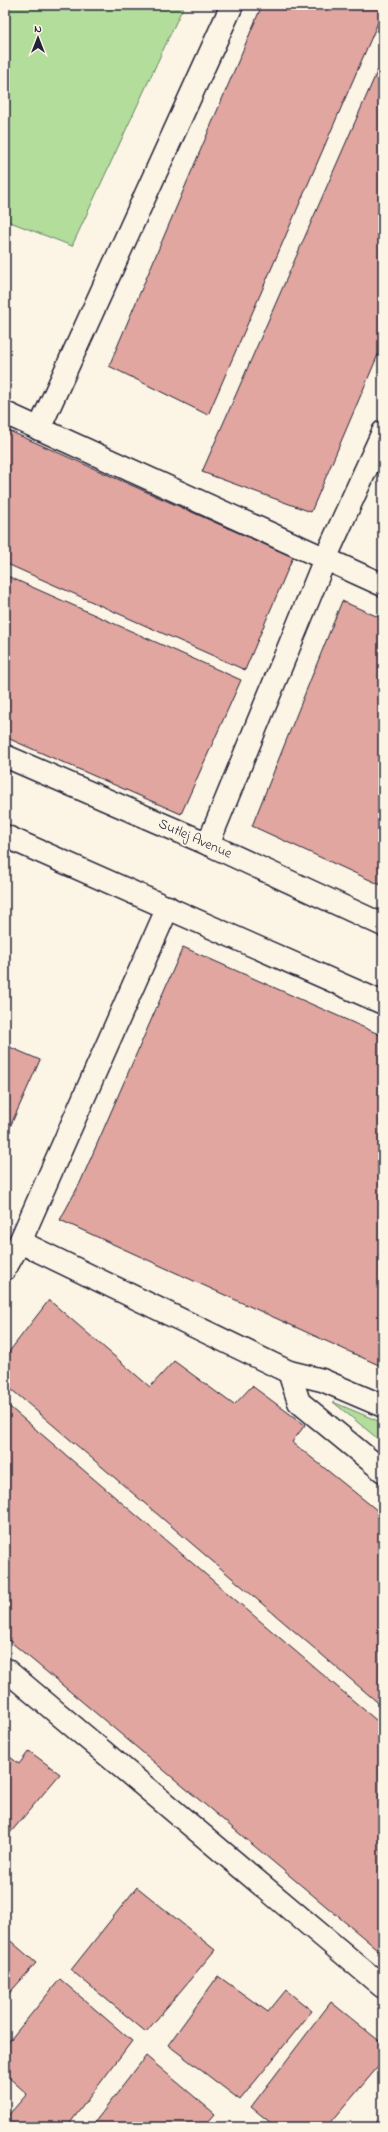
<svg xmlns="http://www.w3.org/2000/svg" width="388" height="2132" font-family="'Indie Flower',sans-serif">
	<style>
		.green { fill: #b3dd9b; stroke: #6a806b }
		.building { fill: #e0a69f; stroke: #22223b }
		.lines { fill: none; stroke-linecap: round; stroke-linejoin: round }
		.street-casing { stroke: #22223b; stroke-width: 25 }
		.secondary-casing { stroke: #22223b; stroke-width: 25 }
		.street { stroke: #fcf5e5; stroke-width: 22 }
		.secondary { stroke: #fcf5e5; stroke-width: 22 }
		.labels { text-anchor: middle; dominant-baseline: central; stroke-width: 3.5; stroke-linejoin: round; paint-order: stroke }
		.street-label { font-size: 14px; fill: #22223b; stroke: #fcf5e5 }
	</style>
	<rect width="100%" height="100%" fill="#fcf5e5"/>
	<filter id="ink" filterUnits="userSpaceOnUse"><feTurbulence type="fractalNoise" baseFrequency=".025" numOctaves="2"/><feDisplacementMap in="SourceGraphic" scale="8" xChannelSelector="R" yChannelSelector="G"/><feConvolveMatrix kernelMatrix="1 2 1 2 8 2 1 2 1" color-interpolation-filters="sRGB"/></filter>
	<g filter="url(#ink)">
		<g class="green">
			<path d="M5 5H184L72 246 5 220Z"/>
			<path d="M333 1402 383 1423V1443Z"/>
		</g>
		<g class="building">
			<path d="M262 5H383V11L208 415 109 366Z"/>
			<path d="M383 58V343L311 512 202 472Z"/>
			<path d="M5 429 293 557 245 670 5 563Z"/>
			<path d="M5 575 241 680 181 814 5 737Z"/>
			<path d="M342 601 383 619V886L252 826Z"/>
			<path d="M183 947 383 1036V1367L60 1220 80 1183Z"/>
			<path d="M5 1045 40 1060 5 1138Z"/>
			<path d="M49 1300 150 1387 174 1361 234 1405 252 1386 305 1425 292 1442 383 1515V1707L5 1384V1357Z"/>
			<path d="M5 1403 383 1726V1954L5 1637Z"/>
			<path d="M29 1751 60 1774 5 1839V1753L19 1764Z"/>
			<path d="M137 1887 215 1950 146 2032 71 1970Z"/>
			<path d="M5 1936 36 1963 5 1998Z"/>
			<path d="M218 1976 268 2012 286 1990 312 2011 240 2100 168 2045Z"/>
			<path d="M60 1979 132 2041 67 2127H5V2119L27 2094 5 2074V2046Z"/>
			<path d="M331 2002 383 2044V2061L327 2127H276L251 2107Z"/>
			<path d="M146 2056 215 2114 204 2127H91Z"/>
			<path d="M383 2114V2127H373Z"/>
		</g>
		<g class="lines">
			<defs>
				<g id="street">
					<path d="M5 413 383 585"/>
					<path d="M39 429 232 5"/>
					<path d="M208 844 325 559 383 432"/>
					<path d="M20 1242 289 1372 299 1402 383 1471"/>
					<path d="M5 1269 20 1242 168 907"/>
					<path d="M289 1372 322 1380 383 1406"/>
					<path d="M5 1669 383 1987"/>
				</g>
				<g id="secondary">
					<path d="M5 756 208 844 383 925"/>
					<path d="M5 836 383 1003"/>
				</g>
			</defs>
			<use href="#street" class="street-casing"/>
			<use href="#secondary" class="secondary-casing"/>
			<use href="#street" class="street"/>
			<use href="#secondary" class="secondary"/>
		</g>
	</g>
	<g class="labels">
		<g class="street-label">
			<text transform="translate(195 839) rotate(24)">Sutlej Avenue</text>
		</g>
	</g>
	<rect width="388" height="2132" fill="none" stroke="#fcf5e5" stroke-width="20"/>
	<rect x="10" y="10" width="368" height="2112" fill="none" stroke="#22223b" stroke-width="1.5" filter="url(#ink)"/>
	<g transform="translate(38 38)" stroke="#fcf5e5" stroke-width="3" paint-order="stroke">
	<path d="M0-3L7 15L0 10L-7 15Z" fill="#22223b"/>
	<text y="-6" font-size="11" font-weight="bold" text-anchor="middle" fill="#22223b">N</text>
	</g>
</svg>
